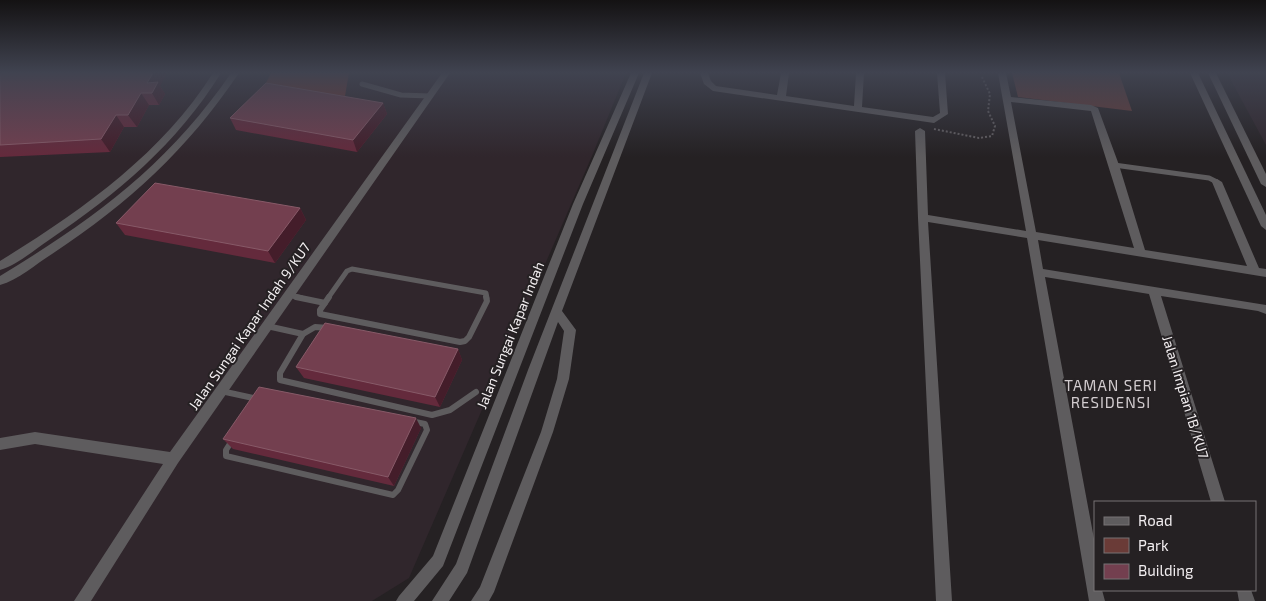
<svg xmlns="http://www.w3.org/2000/svg" width="1266" height="601" font-family="'Exo 2',sans-serif">
	<style>
		.built { fill: #30262c }
		.green { fill: #6a3b37 }
		.forest { fill: #773531 }
		.lines { fill: none; stroke-linecap: round; stroke-linejoin: round }
		.path { stroke: #656163; stroke-width: 2; stroke-dasharray: 2 2; stroke-linecap: butt }
		.service-far1 { stroke: #5e5c5e; stroke-width: 5 }
		.service { stroke: #5e5c5e; stroke-width: 6 }
		.minor { fill: #5e5c5e; fill-rule: evenodd }
		.wall { fill: #642a3c }
		.shaded-wall { fill: #441d2a }
		.building { fill: #733f4f; stroke: #875a68 }
		.labels { text-anchor: middle; dominant-baseline: central; stroke-width: 4; stroke-linejoin: round; paint-order: stroke }
		.street-label { font-size: 14px; fill: #f2eef0; stroke: #252123 }
		.neighbourhood-label { font-size: 15px; letter-spacing: 1px; fill: #d2cccf; stroke: #252123 }
	</style>
	<rect width="100%" height="100%" fill="#252123"/>
	<g class="built">
		<path d="M0 73H626L592 156 409 578 372 601H0Z"/>
		<path d="M1227 73H1266V145Z"/>
	</g>
	<path class="green" d="M1012 73H1119L1132 111 1018 97Z"/>
	<path class="forest" d="M271 73H349L345 96 264 87Z"/>
	<g class="lines">
		<path class="path" d="M934 129 979 138 992 136 995 126 988 111 990 94 982 77"/>
		<g class="service-far1">
			<path d="M362 84 401 95 430 96"/>
			<path d="M1114 165 1209 178 1217 182"/>
			<path d="M289 295 302 298"/>
			<path d="M328 298 347 271 352 269 486 293 487 298"/>
		</g>
		<g class="service">
			<path d="M296 297 325 303"/>
			<path d="M329 297 320 310V314L460 342 465 341 469 337 487 301 486 297"/>
			<path d="M267 326 303 334 280 373V380L432 415 450 410 476 392"/>
			<path d="M303 334 315 327 329 328"/>
			<path d="M221 391 258 399"/>
			<path d="M267 392 425 424 427 430 398 490 393 495 226 456V450L262 394Z"/>
		</g>
		<g class="minor">
			<path d="M213 73H221C177 144 117 194 49 240 34 250 17 265 0 270V261C81 211 161 155 213 73Z"/>
			<path d="M231 73H239C186 151 130 202 52 254 36 264 18 280 0 285V276C94 219 168 165 231 73Z"/>
			<path d="M442 73H450L178 463 91 601H74L163 464 35 444 0 450V438L35 432 170 452Z"/>
			<path d="M631 73H639L583 204 443 566 414 601H396L399 596 433 556 573 204Z"/>
			<path d="M644 73H652L562 311 576 330 569 379 553 432 494 592 489 601H471L480 587 541 432 557 379 564 331 558 322 467 573 449 601H432L456 564 528 370Z"/>
			<path d="M700 73H708L711 81 716 86 777 95 781 73H789L786 96 854 106 856 73H864L862 107 933 117 940 113 937 73H945L948 114 934 123 713 91 704 84Z"/>
			<path d="M998 73H1006L1011 97 1091 105 1098 108 1119 165 1145 250 1247 266 1212 182 1217 179 1222 182 1259 268 1266 269V277L1038 240 1043 269 1266 305V314L1258 311 1161 296 1225 502H1211L1149 294 1045 277 1095 544V590H1102L1105 601H1089L1027 238 928 222 952 601H936L918 218 915 131 920 128 925 131 928 215 1026 231ZM1011 102 1091 111 1134 248 1036 232Z"/>
			<path d="M1190 73H1198L1266 215V230L1261 226Z"/>
			<path d="M1208 73H1216L1266 174V187L1261 184Z"/>
			<path d="M1237 590H1251L1255 601H1239Z"/>
		</g>
	</g>
	<g class="wall">
		<path d="M0 73 160 86 165 94 159 105H149L137 127H124L110 152 0 157Z"/>
		<path d="M383 103 387 114 357 152 236 130 230 118Z"/>
		<path d="M300 208 306 220 275 263 125 235 116 223Z"/>
		<path d="M458 349 462 360 440 407 304 378 296 367Z"/>
		<path d="M421 428 394 486 233 449 223 439Z"/>
	</g>
	<g class="shaded-wall">
		<path d="M153 73H167L160 86 165 94 159 105 152 93 147 83Z"/>
		<path d="M141 93 149 105 137 127 128 115Z"/>
		<path d="M383 103 387 114 357 152 353 140Z"/>
		<path d="M116 115 124 127 110 152 101 139Z"/>
		<path d="M300 208 306 220 275 263 268 251Z"/>
		<path d="M458 349 462 360 440 407 435 397Z"/>
		<path d="M416 418 421 428 394 486 388 477Z"/>
	</g>
	<g class="building">
		<path d="M0 73H153L147 83 158 82 152 93H141L128 115H116L101 139 0 145Z"/>
		<path d="M266 83 383 103 353 140 230 118Z"/>
		<path d="M155 183 300 208 268 251 116 223Z"/>
		<path d="M325 323 458 349 435 397 296 367Z"/>
		<path d="M259 387 416 418 388 477 223 439Z"/>
	</g>
	<linearGradient id="sky" x2="0" y2="1"><stop stop-color="#141213"/><stop offset="0.46" stop-color="#404350"/><stop offset="1" stop-color="#404350" stop-opacity="0"/></linearGradient>
	<rect width="1266" height="157" fill="url(#sky)"/>
	<g class="labels">
		<g class="street-label">
			<text transform="translate(249 326) rotate(-55)">Jalan Sungai Kapar Indah 9/KU7</text>
			<text transform="translate(510 335) rotate(-68)">Jalan Sungai Kapar Indah</text>
			<text transform="translate(1186 397) rotate(73)">Jalan Impian 1B/KU7</text>
		</g>
		<g class="neighbourhood-label">
			<text x="1111" y="385">TAMAN SERI<tspan x="1111" dy="17">RESIDENSI</tspan></text>
		</g>
	</g>
	<rect x="1094" y="501" width="162" height="90" fill="#252123" stroke="#777375"/>
	<rect x="1104" y="517" width="25" height="8" fill="#5e5c5e" stroke="#777375"/>
	<text x="1138" y="526" font-size="15" fill="#f2eef0">Road</text>
	<rect x="1104" y="538" width="25" height="15" fill="#6a3b37" stroke="#777375"/>
	<text x="1138" y="551" font-size="15" fill="#f2eef0">Park</text>
	<rect x="1104" y="564" width="25" height="15" fill="#733f4f" stroke="#777375"/>
	<text x="1138" y="576" font-size="15" fill="#f2eef0">Building</text>
</svg>
